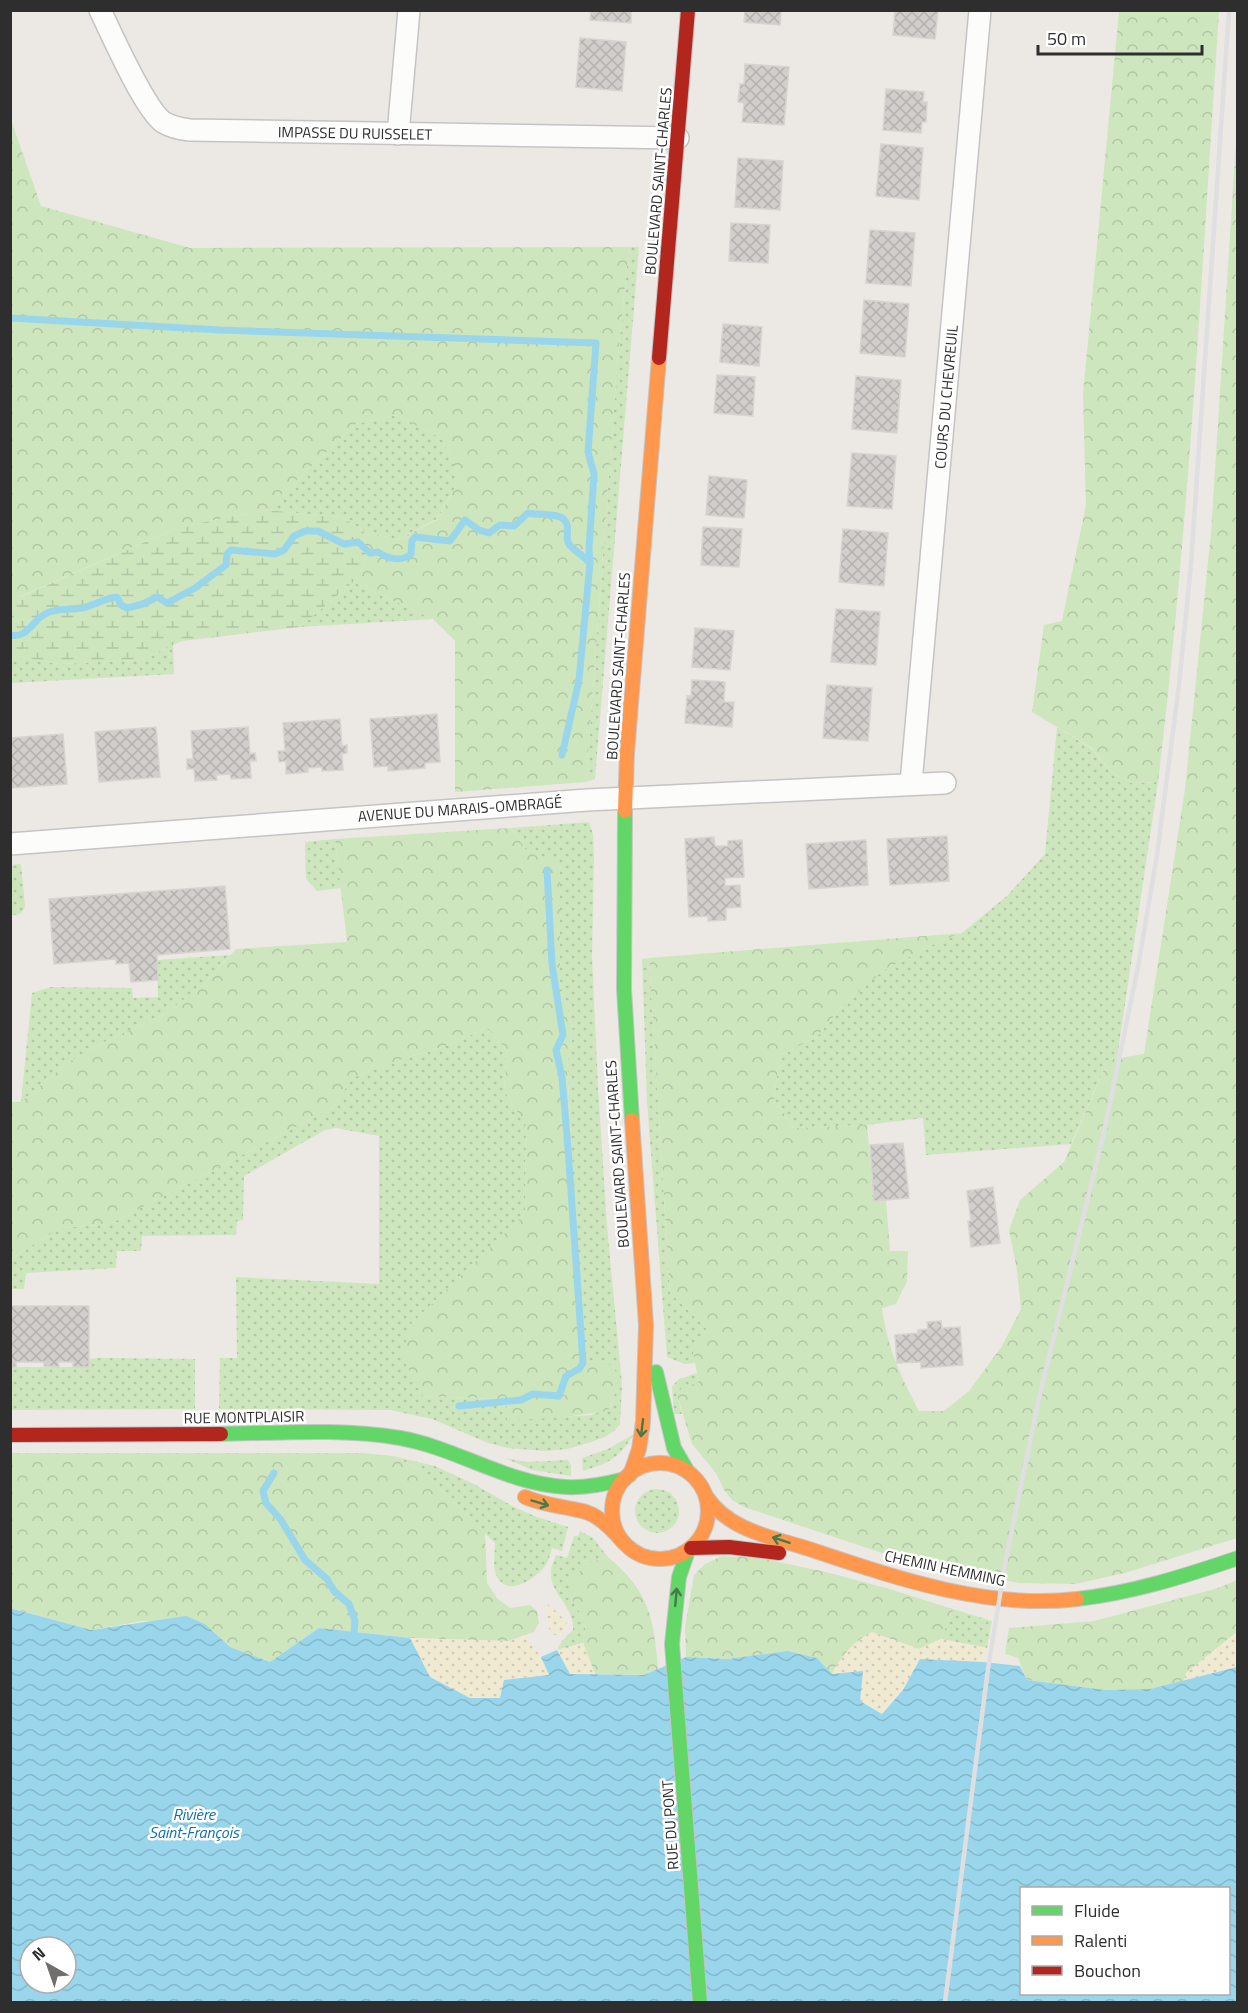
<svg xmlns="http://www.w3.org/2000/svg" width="1248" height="2013" font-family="'Titillium Web',sans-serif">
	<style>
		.grass { fill: url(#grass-dots) }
		.forest { fill: url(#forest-crowns) }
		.wetland { fill: url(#wetland-marsh) }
		.sand { fill: url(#sand-dots) }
		.water { fill: url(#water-waves); fill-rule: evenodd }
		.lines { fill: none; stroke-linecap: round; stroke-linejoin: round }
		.stream { stroke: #99d6ec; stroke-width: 7 }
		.building { fill: url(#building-cross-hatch); stroke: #d7d4d0; stroke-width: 1.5 }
		.street-casing { stroke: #c5c4c5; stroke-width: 24 }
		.fast-casing { stroke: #c5c4c5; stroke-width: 16 }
		.slow-casing { stroke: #c5c4c5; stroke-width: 16 }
		.jam-casing { stroke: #c5c4c5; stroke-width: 16 }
		.street { stroke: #fcfcfb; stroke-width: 21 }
		.fast { stroke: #63d668; stroke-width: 14 }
		.slow { stroke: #ff974d; stroke-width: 14 }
		.jam { stroke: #b3261e; stroke-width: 14 }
		.rail { stroke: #dfdfe1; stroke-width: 4.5 }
		.oneway { stroke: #467a48 }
		.labels { text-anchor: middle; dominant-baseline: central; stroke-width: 5; stroke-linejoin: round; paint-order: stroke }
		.street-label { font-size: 15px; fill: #2e2e2e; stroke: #fff }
		.water-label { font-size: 16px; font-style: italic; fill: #0d6fa3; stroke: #fff }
	</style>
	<defs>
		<pattern id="grass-dots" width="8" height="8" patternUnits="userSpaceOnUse" patternTransform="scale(1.5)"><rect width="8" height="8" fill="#cee6be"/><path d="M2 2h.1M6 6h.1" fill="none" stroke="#b1c6a4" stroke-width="1.8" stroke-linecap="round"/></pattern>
		<pattern id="forest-crowns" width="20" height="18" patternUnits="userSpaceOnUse" patternTransform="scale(1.5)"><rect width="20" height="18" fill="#cee6be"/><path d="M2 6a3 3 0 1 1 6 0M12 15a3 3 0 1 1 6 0" fill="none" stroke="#b1c6a4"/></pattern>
		<pattern id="wetland-marsh" width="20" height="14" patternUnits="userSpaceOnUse" patternTransform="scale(1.5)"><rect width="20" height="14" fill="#cee6be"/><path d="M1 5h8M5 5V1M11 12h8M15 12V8" fill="none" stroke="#b1c6a4"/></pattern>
		<pattern id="sand-dots" width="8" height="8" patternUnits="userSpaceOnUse" patternTransform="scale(1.5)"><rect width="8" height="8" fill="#f0ead3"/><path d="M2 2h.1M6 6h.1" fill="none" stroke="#cec9b5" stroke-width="1.8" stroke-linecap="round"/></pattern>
		<pattern id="water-waves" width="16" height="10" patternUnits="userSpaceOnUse" patternTransform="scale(1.5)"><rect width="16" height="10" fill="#99d6ec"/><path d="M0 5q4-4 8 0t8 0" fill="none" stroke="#84b8cb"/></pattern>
		<pattern id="building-cross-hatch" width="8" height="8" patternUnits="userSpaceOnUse" patternTransform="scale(1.5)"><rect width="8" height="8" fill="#d1cecb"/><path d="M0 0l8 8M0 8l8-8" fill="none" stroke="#b4b1af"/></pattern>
	</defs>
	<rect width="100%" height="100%" fill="#ece8e4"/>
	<g class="grass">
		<path d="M629 247H639L595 779 586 782 617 366Z"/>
		<path d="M396 415 443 439 460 479 437 519 397 540 364 531 341 517 265 510 356 424Z"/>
		<path d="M353 582 433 619 300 627Z"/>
		<path d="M173 645 174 674 11 683V656L59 664 140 660Z"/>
		<path d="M1057 727 1092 749 1112 773 1131 783 1158 782 1117 1058 1108 1060 1071 1144 926 1155 923 1118 867 1125 793 1128 774 1098 780 1055 817 1037 840 1008 884 970 942 940 962 933 1007 896 1045 854Z"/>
		<path d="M589 822 593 834 594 856 592 956 598 1086 607 1226 622 1385 620 1424 614 1431 605 1437 588 1443 567 1449 545 1451 508 1448 488 1443 432 1419 390 1410 219 1409 220 1358H237L236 1277 379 1284V1136L336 1128 325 1130 244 1176 243 1220 237 1221 236 1235 142 1236 141 1251H117L116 1268 26 1273 24 1289H11V1259L59 1228 110 1224 332 1108 352 1078 390 1063 455 1043 487 1027 507 1051 504 1090 526 1126 525 1214 410 1325 423 1396 507 1399V1420L591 1415 611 1407C616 1386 622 1377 605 1361L583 1364 567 1063 573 1032 560 981 559 907 528 853 511 828Z"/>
		<path d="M335 839 341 888 317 891 306 879 305 842Z"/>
		<path d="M21 864 25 906C23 913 19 915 11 915V865Z"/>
		<path d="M230 955 204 984 165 1014 108 1040 67 1063 21 1102 32 993 51 987 132 988 133 998 158 997 157 960Z"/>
		<path d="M649 958 670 1293 707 1328 693 1347 695 1363 684 1364 667 1357 647 1102 642 959Z"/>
		<path d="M99 1358 195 1359V1409L11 1410 10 1367H89V1359Z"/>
		<path d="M697 1373 699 1384 677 1395 682 1414H674L672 1386 679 1379Z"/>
		<path d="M634 1434C618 1459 611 1462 583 1471L582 1458 608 1449Z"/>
		<path d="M393 1456 435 1466 474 1484 512 1506 534 1516 568 1527 562 1551 552 1548C550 1554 549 1561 545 1566 537 1577 512 1595 500 1581 491 1572 495 1555 495 1543L422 1471Z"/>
		<path d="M505 1458 526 1462 568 1460 571 1465V1476L532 1470Z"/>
		<circle cx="657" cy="1511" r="22"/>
		<path d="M580 1531 593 1538 608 1557 586 1564 570 1596 586 1623 583 1643 557 1650 562 1641 573 1630C575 1607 551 1595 551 1574 550 1568 554 1560 556 1555L567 1558 574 1536H578Z"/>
		<path d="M953 1609 992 1621 987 1648 941 1639Z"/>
	</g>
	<g class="forest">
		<path d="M1119 11H1219C1202 268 1189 526 1158 782L1131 783 1112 773 1092 748 1032 712 1044 625 1062 621 1086 505 1083 394Z"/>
		<path d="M10 117 41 206 190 248 629 247 617 366 586 782 455 792V641L433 619 353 582 366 562 364 531 397 540 437 520 460 479 443 439 396 415 356 424 265 510 179 527 19 597H11Z"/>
		<path d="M1237 125V1538L1125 1573 1075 1584 1019 1583 963 1573 879 1552 744 1507 732 1500 724 1490 716 1473 692 1444 677 1395 682 1387 699 1383 692 1347 707 1328 670 1293 649 958 962 933 942 940 884 970 840 1008 817 1037 780 1055 774 1098 793 1128 867 1125 874 1201 886 1200 890 1251H908L907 1281 896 1304 882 1308C888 1350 900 1374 919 1411H944L969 1391 1002 1346 1021 1309 1017 1270 1009 1230 1020 1200 1064 1162 1108 1060 1144 1054 1185 789 1211 533Z"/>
		<path d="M511 828 528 853 560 863V981L573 1032 567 1063 583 1363 606 1361C609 1364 614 1368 616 1372 619 1382 614 1404 607 1411L558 1418 507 1420 506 1399 423 1396 402 1357 410 1325 525 1214 526 1126 504 1090 507 1051 487 1027 455 1043 390 1063 353 1078 332 1108 110 1224 59 1228 11 1259V1102H21L67 1063 108 1040 165 1014 204 984 236 949 347 942 335 839Z"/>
		<path d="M10 1453H363L393 1456 422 1471 485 1533 487 1583 497 1598 510 1608 530 1605 537 1611 539 1623 534 1632 508 1641 410 1638 319 1628 270 1662 230 1647 205 1624 143 1621 91 1630 11 1608Z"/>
		<path d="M722 1556 760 1558 826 1572 886 1588 953 1609 941 1639 919 1649 892 1639 838 1662 832 1674 817 1658 787 1651 728 1659 686 1657 685 1627 694 1575 705 1564Z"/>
		<path d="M608 1557C649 1591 654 1618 658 1669L644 1675 595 1674 583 1643 586 1623 570 1596 571 1581 586 1564Z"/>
		<path d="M1237 1580V1632L1186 1673 1184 1681 1150 1689 1105 1690 1027 1680 1018 1658 1005 1654 1009 1628 1094 1621 1215 1589Z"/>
	</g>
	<path class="wetland" d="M265 510 341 517 364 531 366 562 353 582 300 627 182 641 140 660 59 664 11 656V597H20L179 527Z"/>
	<g class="sand">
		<path d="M546 1603 558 1613 566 1622 567 1627 561 1634 554 1635 548 1627Z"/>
		<path d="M872 1632 919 1649 941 1639 987 1648 983 1662 920 1659 903 1690 882 1714 860 1701 832 1674C841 1655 854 1641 872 1632Z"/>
		<path d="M1237 1632V1667L1184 1681 1186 1673Z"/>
		<path d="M526 1635 541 1657 549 1675 504 1680 500 1698H470L430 1677 410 1638 508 1641Z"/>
		<path d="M583 1643 595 1674 569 1675 557 1650Z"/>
	</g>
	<path class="water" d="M10 1608 91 1630 186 1616 205 1624 230 1647 270 1662 319 1628 410 1638 430 1677 470 1698H500L504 1680 549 1675 541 1657 557 1650 570 1674 644 1675 686 1657 728 1659 787 1651 817 1658 832 1674 863 1671 860 1701 882 1714 903 1690 920 1659 983 1662 1020 1666 1027 1680 1105 1690 1150 1689 1237 1667V2002H11ZM1022 1888H1228V1994H1022ZM30 1947H66V1983H30Z"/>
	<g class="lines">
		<g class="stream">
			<path d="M10 318 220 330 596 343 588 452 594 474 589 549 590 563"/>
			<path d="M10 635C27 639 32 621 45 614 56 608 69 610 82 608 94 606 104 598 117 597L121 605 127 608 143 604 157 597 167 603 195 588 226 565 227 554 231 550 275 554 284 550 294 536 305 531H318L344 544 358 542 370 553 378 552C388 559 402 562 411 554L412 541 415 537 450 541 465 520 479 530 489 533 500 525 514 526 528 513C540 516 564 511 567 525 569 531 565 538 569 544 573 550 584 556 590 563L579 680 562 755"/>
			<path d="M459 1406 521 1400 533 1394 559 1396 566 1376 579 1369 583 1363 568 1148 562 1077 556 1050 563 1035 552 964 547 870"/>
			<path d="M274 1473 263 1491 266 1503 281 1520 305 1560 327 1579 334 1591 349 1604 355 1621 354 1632"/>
		</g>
	</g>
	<g class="building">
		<path d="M591 10H631V23L590 20Z"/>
		<path d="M745 10H781L780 25 744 22Z"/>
		<path d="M895 10H938L935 39 893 35Z"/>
		<path d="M580 38 626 42 622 91 576 87Z"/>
		<path d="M745 64 789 67 784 125 742 122 744 103 738 102 740 84H744Z"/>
		<path d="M886 89 924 92 923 102H927L926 122H922L921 133 883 130Z"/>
		<path d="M881 144 923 148 919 200 876 196Z"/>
		<path d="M738 158 783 161 780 210 735 207Z"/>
		<path d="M731 223 770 225 768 263 729 261Z"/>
		<path d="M870 230 915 233 911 286 866 283Z"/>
		<path d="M864 300 909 304 905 357 860 353Z"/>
		<path d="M723 324 762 327 759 366 720 362Z"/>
		<path d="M717 375 755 377 753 416 714 413Z"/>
		<path d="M856 376 901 380 897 433 852 429Z"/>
		<path d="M852 453 896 456 892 509 847 506Z"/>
		<path d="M709 476 747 480 744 518 706 515Z"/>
		<path d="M703 527 742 529 739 567 701 565Z"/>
		<path d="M843 529 888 533 884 586 839 582Z"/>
		<path d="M836 609 880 612 876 665 831 662Z"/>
		<path d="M695 628 734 631 730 670 692 667Z"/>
		<path d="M692 680 725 682 724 702H734L732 727 685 723 687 696H691Z"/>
		<path d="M827 685 872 688 868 741 823 738Z"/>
		<path d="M437 714 440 762 425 763V768L388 771V766L374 767 370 719Z"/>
		<path d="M340 719 342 746 347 745V753L342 754 343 770 322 771V767L308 768V772L286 774V761L279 762 278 751H285L283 723Z"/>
		<path d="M156 727 160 777 99 782 95 732Z"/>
		<path d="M248 727 250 754 255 753 256 761H250L251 778 231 779 230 774 216 775 217 780 195 781 194 769H187V759H193L191 731Z"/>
		<path d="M63 734 67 784 10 788V738Z"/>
		<path d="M947 836 949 881 890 885 887 839Z"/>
		<path d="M714 837 715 846H728V841L742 840 744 877 725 878V886L740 885 741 907 726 908V920L708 921V916L689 917 685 839Z"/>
		<path d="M866 840 868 885 809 889 806 844Z"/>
		<path d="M225 886 230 949 157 955 158 980 131 982 129 963 116 964V959L54 964 49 899Z"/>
		<path d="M903 1143 909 1198 874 1201 870 1145Z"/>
		<path d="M993 1187 1000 1243 971 1247 968 1221H971L967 1191Z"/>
		<path d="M10 1306H89V1367H73V1362H58L59 1367 44 1366V1362H16V1367H10Z"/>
		<path d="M941 1321 942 1328 960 1327 963 1365 921 1368V1362L897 1363 895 1335 918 1333V1330L928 1329 927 1322Z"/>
	</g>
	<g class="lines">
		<defs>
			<g id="street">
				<path d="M100 10C112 35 144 108 163 122 171 127 180 129 190 130L678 138"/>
				<path d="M398 134 409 10"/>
				<path d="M911 783 980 10"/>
				<path d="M10 844 587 800 945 783"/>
			</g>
			<g id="fast">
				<path d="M625 811 624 989 632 1120"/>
				<path d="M656 1372 674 1448 688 1472"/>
				<path d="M221 1434C280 1433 343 1428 400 1438 457 1448 507 1484 566 1487 586 1488 606 1484 625 1479"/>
				<path d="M688 1551 679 1577 672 1644 700 2002"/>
				<path d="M1077 1599C1132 1593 1185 1576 1238 1558"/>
			</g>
			<g id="slow">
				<path d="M625 811 627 753 659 358"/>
				<circle cx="660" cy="1511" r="48"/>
				<path d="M630 1475 639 1449 643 1422 646 1325 632 1120"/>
				<path d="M706 1496C729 1531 772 1537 809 1549 893 1577 987 1610 1077 1599"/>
				<path d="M525 1497C545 1506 565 1506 586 1512 601 1517 613 1530 623 1542"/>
			</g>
			<g id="jam">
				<path d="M659 358 688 10"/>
				<path d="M10 1435 221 1434"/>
				<path d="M691 1548 729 1547 779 1553"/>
			</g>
		</defs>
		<use href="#street" class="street-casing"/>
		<use href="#fast" class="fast-casing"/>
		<use href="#slow" class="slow-casing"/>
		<use href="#jam" class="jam-casing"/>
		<use href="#street" class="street"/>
		<use href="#fast" class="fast"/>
		<use href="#slow" class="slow"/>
		<use href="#jam" class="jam"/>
		<path class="rail" d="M945 2002 988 1669 1005 1564 1039 1398 1104 1132 1138 967 1157 855 1179 685 1191 564 1229 10"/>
	</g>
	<defs><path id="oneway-shaft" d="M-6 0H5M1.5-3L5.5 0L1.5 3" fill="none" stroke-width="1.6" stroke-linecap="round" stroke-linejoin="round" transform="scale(1.5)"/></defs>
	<g class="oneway">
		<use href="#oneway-shaft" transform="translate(642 1428) rotate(97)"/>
		<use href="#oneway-shaft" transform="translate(540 1503) rotate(17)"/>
		<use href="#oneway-shaft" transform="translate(781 1540) rotate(-162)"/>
		<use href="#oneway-shaft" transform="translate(676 1597) rotate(-85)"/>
	</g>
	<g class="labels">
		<g class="street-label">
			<text transform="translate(355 133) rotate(1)">IMPASSE DU RUISSELET</text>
			<text transform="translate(658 181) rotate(-85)">BOULEVARD SAINT-CHARLES</text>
			<text transform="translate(946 397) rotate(-85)">COURS DU CHEVREUIL</text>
			<text transform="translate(618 666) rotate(-86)">BOULEVARD SAINT-CHARLES</text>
			<text transform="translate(460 809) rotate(-4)">AVENUE DU MARAIS-OMBRAGÉ</text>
			<text transform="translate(617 1154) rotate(-94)">BOULEVARD SAINT-CHARLES</text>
			<text transform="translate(244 1417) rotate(-1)">RUE MONTPLAISIR</text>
			<text transform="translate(945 1568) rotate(12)">CHEMIN HEMMING</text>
			<text transform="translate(670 1825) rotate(-94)">RUE DU PONT</text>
		</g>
		<g class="water-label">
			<text x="194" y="1814">Rivière<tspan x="194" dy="18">Saint-François</tspan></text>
		</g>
	</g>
	<rect width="1248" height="2013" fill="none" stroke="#2e2e2e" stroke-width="24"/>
	<rect x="1020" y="1887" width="210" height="108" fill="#ffffff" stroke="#ababab" stroke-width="1.5"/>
	<rect x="1032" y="1906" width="30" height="9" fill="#63d668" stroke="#ababab" stroke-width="1.5"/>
	<text x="1074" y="1917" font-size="18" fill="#2e2e2e">Fluide</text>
	<rect x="1032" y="1936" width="30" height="9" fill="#ff974d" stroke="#ababab" stroke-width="1.5"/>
	<text x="1074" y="1947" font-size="18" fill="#2e2e2e">Ralenti</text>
	<rect x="1032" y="1966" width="30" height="9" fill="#b3261e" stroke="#ababab" stroke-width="1.5"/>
	<text x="1074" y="1977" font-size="18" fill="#2e2e2e">Bouchon</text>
	<g transform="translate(48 1965) rotate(320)"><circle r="28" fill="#ffffff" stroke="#ababab" stroke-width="1.5"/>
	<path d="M0-4.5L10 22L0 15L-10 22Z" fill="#706f6e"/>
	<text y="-9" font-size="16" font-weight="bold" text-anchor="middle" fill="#2e2e2e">N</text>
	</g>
	<path d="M1038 45v9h164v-9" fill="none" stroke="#2e2e2e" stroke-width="3"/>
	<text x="1047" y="45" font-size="18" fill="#2e2e2e" stroke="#ffffff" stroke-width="4.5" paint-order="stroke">50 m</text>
</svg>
